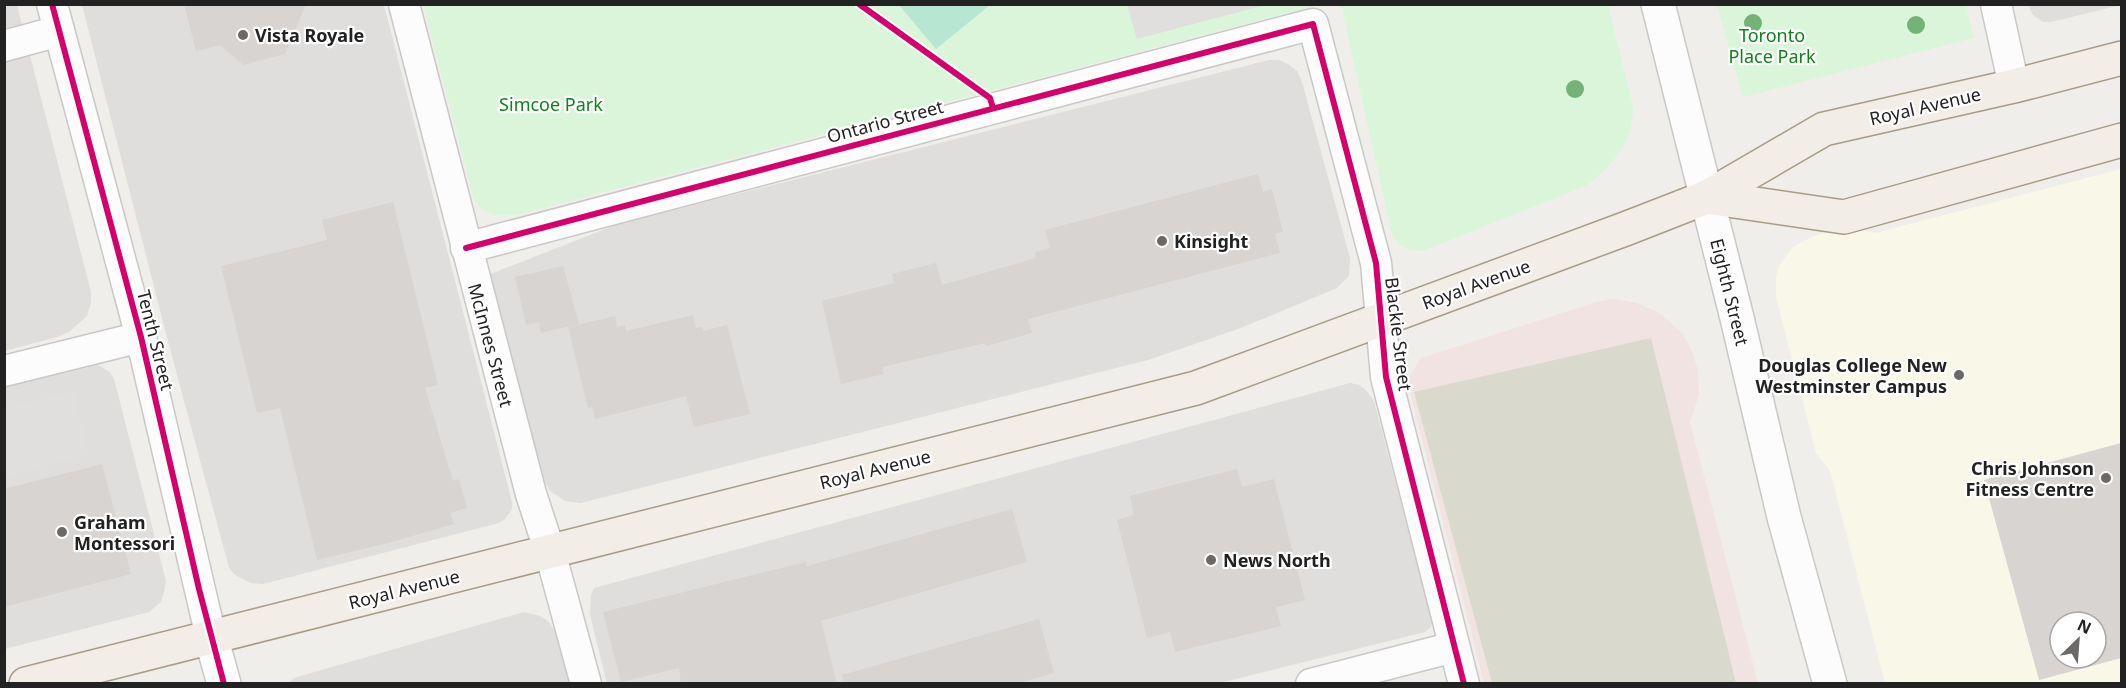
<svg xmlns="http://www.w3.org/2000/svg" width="2126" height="688" font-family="'Noto Sans',sans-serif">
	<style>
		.residential { fill: #dfdedc }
		.commercial { fill: #f1e3e1 }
		.education { fill: #f8f7e8; fill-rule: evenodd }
		.construction { fill: #d9d9cd }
		.park { fill: #daf5da }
		.pitch { fill: #b7e6d2 }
		.parking { fill: #e0dfde }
		.building { fill: #d7d4d2; fill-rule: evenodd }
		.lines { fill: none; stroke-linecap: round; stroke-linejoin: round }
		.minor-casing { stroke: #c9c8c7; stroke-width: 33 }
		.tertiary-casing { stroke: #c9c8c7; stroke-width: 36 }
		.primary-casing { stroke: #a79c86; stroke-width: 36 }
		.minor { stroke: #fdfcfc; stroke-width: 30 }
		.tertiary { stroke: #fdfcfc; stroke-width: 33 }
		.primary { stroke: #f3ede7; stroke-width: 33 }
		.cycleway-casing { stroke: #fff; stroke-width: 10 }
		.cycleway { stroke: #d6006c; stroke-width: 6 }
		.tree { fill: #73b476 }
		.poi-dot { fill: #6a6968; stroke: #fff; stroke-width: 2 }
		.labels { text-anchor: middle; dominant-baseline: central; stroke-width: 4.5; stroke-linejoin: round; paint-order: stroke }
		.poi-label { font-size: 18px; font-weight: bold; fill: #222; stroke: #fff; text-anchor: start }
		.park-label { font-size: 18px; fill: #0c8416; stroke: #fff }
		.street-label { font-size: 18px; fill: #222; stroke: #fff }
	</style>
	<rect width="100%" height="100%" fill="#f0eeeb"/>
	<g class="residential">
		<path d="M4 5H17L91 292V303L87 316 69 332 57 337 5 351Z"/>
		<path d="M82 5H384L512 502V509L506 518 499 523 263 584 251 583 235 575 229 568 165 330Z"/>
		<path d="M2028 5V4L2121 5 2051 22H2043L2033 15Z"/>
		<path d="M1269 60H1279L1288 64 1297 71 1302 82 1350 258 1349 276 1337 288 1241 328 1148 360 581 503 565 501 550 491 545 482 488 275 618 224Z"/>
		<path d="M98 365 110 372 114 379 166 581 164 592 161 602 149 612 5 649V387Z"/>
		<path d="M1350 383 1359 385 1366 390 1374 401 1432 621 1431 627 1425 632 1220 683 607 684 590 615 591 595 594 588Z"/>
		<path d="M524 612 540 616 547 620 555 631 569 683H287L297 677Z"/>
	</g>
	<path class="commercial" d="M1613 299 1638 303 1661 314 1683 334 1692 351 1698 370 1699 395 1690 422 1758 683H1484L1407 380 1421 358 1597 302Z"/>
	<path class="education" d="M2121 169V683H1885L1830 471 1816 453 1776 297V277L1779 266 1792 248 1811 237 1828 232 1851 228 1875 233ZM2060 622H2096V658H2060Z"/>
	<path class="construction" d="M1651 338 1736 683H1492L1414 392Z"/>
	<g class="park">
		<path d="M423 5H1318L516 215C498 216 485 217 474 200Z"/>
		<path d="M1341 5H1608L1633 106C1633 143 1614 164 1586 186L1423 251C1408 251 1400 248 1392 235Z"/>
		<path d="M1717 5H1966L1974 38 1743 97Z"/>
	</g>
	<path class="pitch" d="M899 5H990L936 49Z"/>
	<g class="parking">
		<path d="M1127 5V4L1265 5 1137 39Z"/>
		<path d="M73 392 89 454 5 476V409Z"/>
	</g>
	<g class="building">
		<path d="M184 4H306L285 54 243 65 220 45 196 51Z"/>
		<path d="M1258 174 1263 192 1272 189 1283 232 1275 234 1280 253 1028 319 1032 333 986 346 985 343 882 367 884 374 841 384 822 301 894 283 892 274 936 263 942 285 1036 258 1035 252 1050 248 1045 230Z"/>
		<path d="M393 202 438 385 425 388 453 481 459 479 467 508 450 513 454 524 388 543 317 560 280 408 257 413 221 266 327 240 322 220Z"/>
		<path d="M563 266 579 324 541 333 539 322 526 325 515 277Z"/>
		<path d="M693 315 696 328 702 327 703 331 727 325 750 414 694 427 686 396 595 419 592 407 588 408 568 327 615 316 617 327 625 325 626 331Z"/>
		<path d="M2121 443V658L2039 680 1984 480ZM2060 622H2096V658H2060Z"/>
		<path d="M102 464 131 574 4 607V489Z"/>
		<path d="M1237 469 1242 487 1274 479 1305 600 1276 607 1281 626 1175 652 1170 632 1147 638 1117 520 1134 515 1130 496Z"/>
		<path d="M1012 509 1027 562 821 621 837 684H681L679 668 621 682 603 612 806 562 807 566Z"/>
		<path d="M1039 619 1054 673 1016 684H844L842 675Z"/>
	</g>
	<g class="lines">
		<defs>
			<g id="minor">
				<path d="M52 4 141 337 211 637"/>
				<path d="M404 4 531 494 550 552 586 684"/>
				<path d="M1996 4 2014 86"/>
				<path d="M4 46 59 31"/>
				<path d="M466 248 1313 24 1376 263 1386 377 1464 684"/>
				<path d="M4 371 141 337"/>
				<path d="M1311 684 1454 647"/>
			</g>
			<g id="tertiary">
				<path d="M1658 4 1737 318 1784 517 1830 684"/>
				<path d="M211 637 224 684"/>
			</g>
			<g id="primary">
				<path d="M1707 197 1844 217 2122 140"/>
				<path d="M26 684 1196 388 1625 229 1707 197 1824 129 2014 86 2122 58"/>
			</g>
		</defs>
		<use href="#minor" class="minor-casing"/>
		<use href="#tertiary" class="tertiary-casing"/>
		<use href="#primary" class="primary-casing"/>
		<use href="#minor" class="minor"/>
		<use href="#tertiary" class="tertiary"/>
		<use href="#primary" class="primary"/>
		<defs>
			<g id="cycleway">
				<path d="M52 4 141 337 199 589 224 684"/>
				<path d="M859 4 990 98 993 108"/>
				<path d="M466 248 1313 24 1376 263 1386 377 1464 684"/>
			</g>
		</defs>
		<use href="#cycleway" class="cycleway-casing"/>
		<use href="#cycleway" class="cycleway"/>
	</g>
	<g class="tree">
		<circle cx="1753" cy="23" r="9"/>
		<circle cx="1916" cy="25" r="9"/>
		<circle cx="1575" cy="89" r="9"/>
	</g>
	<g class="poi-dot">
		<circle cx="243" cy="35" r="6"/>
		<circle cx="1162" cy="241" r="6"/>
		<circle cx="1959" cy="375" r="6"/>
		<circle cx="2106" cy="478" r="6"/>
		<circle cx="62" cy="532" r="6"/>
		<circle cx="1211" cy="560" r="6"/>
	</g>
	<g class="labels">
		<g class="poi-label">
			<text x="255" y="35">Vista Royale</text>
			<text x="1174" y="241">Kinsight</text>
			<text x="1947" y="365" text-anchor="end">Douglas College New<tspan x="1947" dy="21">Westminster Campus</tspan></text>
			<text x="2094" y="468" text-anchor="end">Chris Johnson<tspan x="2094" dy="21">Fitness Centre</tspan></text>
			<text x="74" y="522">Graham<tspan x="74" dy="21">Montessori</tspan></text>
			<text x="1223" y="560">News North</text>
		</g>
		<g class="park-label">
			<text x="1772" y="35">Toronto<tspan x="1772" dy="21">Place Park</tspan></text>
			<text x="551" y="104">Simcoe Park</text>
		</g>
		<g class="street-label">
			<text transform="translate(1925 106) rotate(-13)">Royal Avenue</text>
			<text transform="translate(885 121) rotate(-15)">Ontario Street</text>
			<text transform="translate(1476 284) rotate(-20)">Royal Avenue</text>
			<text transform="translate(1730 292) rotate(76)">Eighth Street</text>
			<text transform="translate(1399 334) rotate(83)">Blackie Street</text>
			<text transform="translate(156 340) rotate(76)">Tenth Street</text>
			<text transform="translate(491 345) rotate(75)">McInnes Street</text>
			<text transform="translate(875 469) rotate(-14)">Royal Avenue</text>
			<text transform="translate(404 589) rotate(-14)">Royal Avenue</text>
		</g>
	</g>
	<rect width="2126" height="688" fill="none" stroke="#222222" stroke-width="12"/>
	<g transform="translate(2078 640) rotate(25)"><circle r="28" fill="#ffffff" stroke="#a7a7a7" stroke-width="1.5"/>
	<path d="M0-4.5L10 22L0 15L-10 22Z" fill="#6a6968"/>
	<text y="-9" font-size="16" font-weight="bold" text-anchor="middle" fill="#222222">N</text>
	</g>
</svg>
